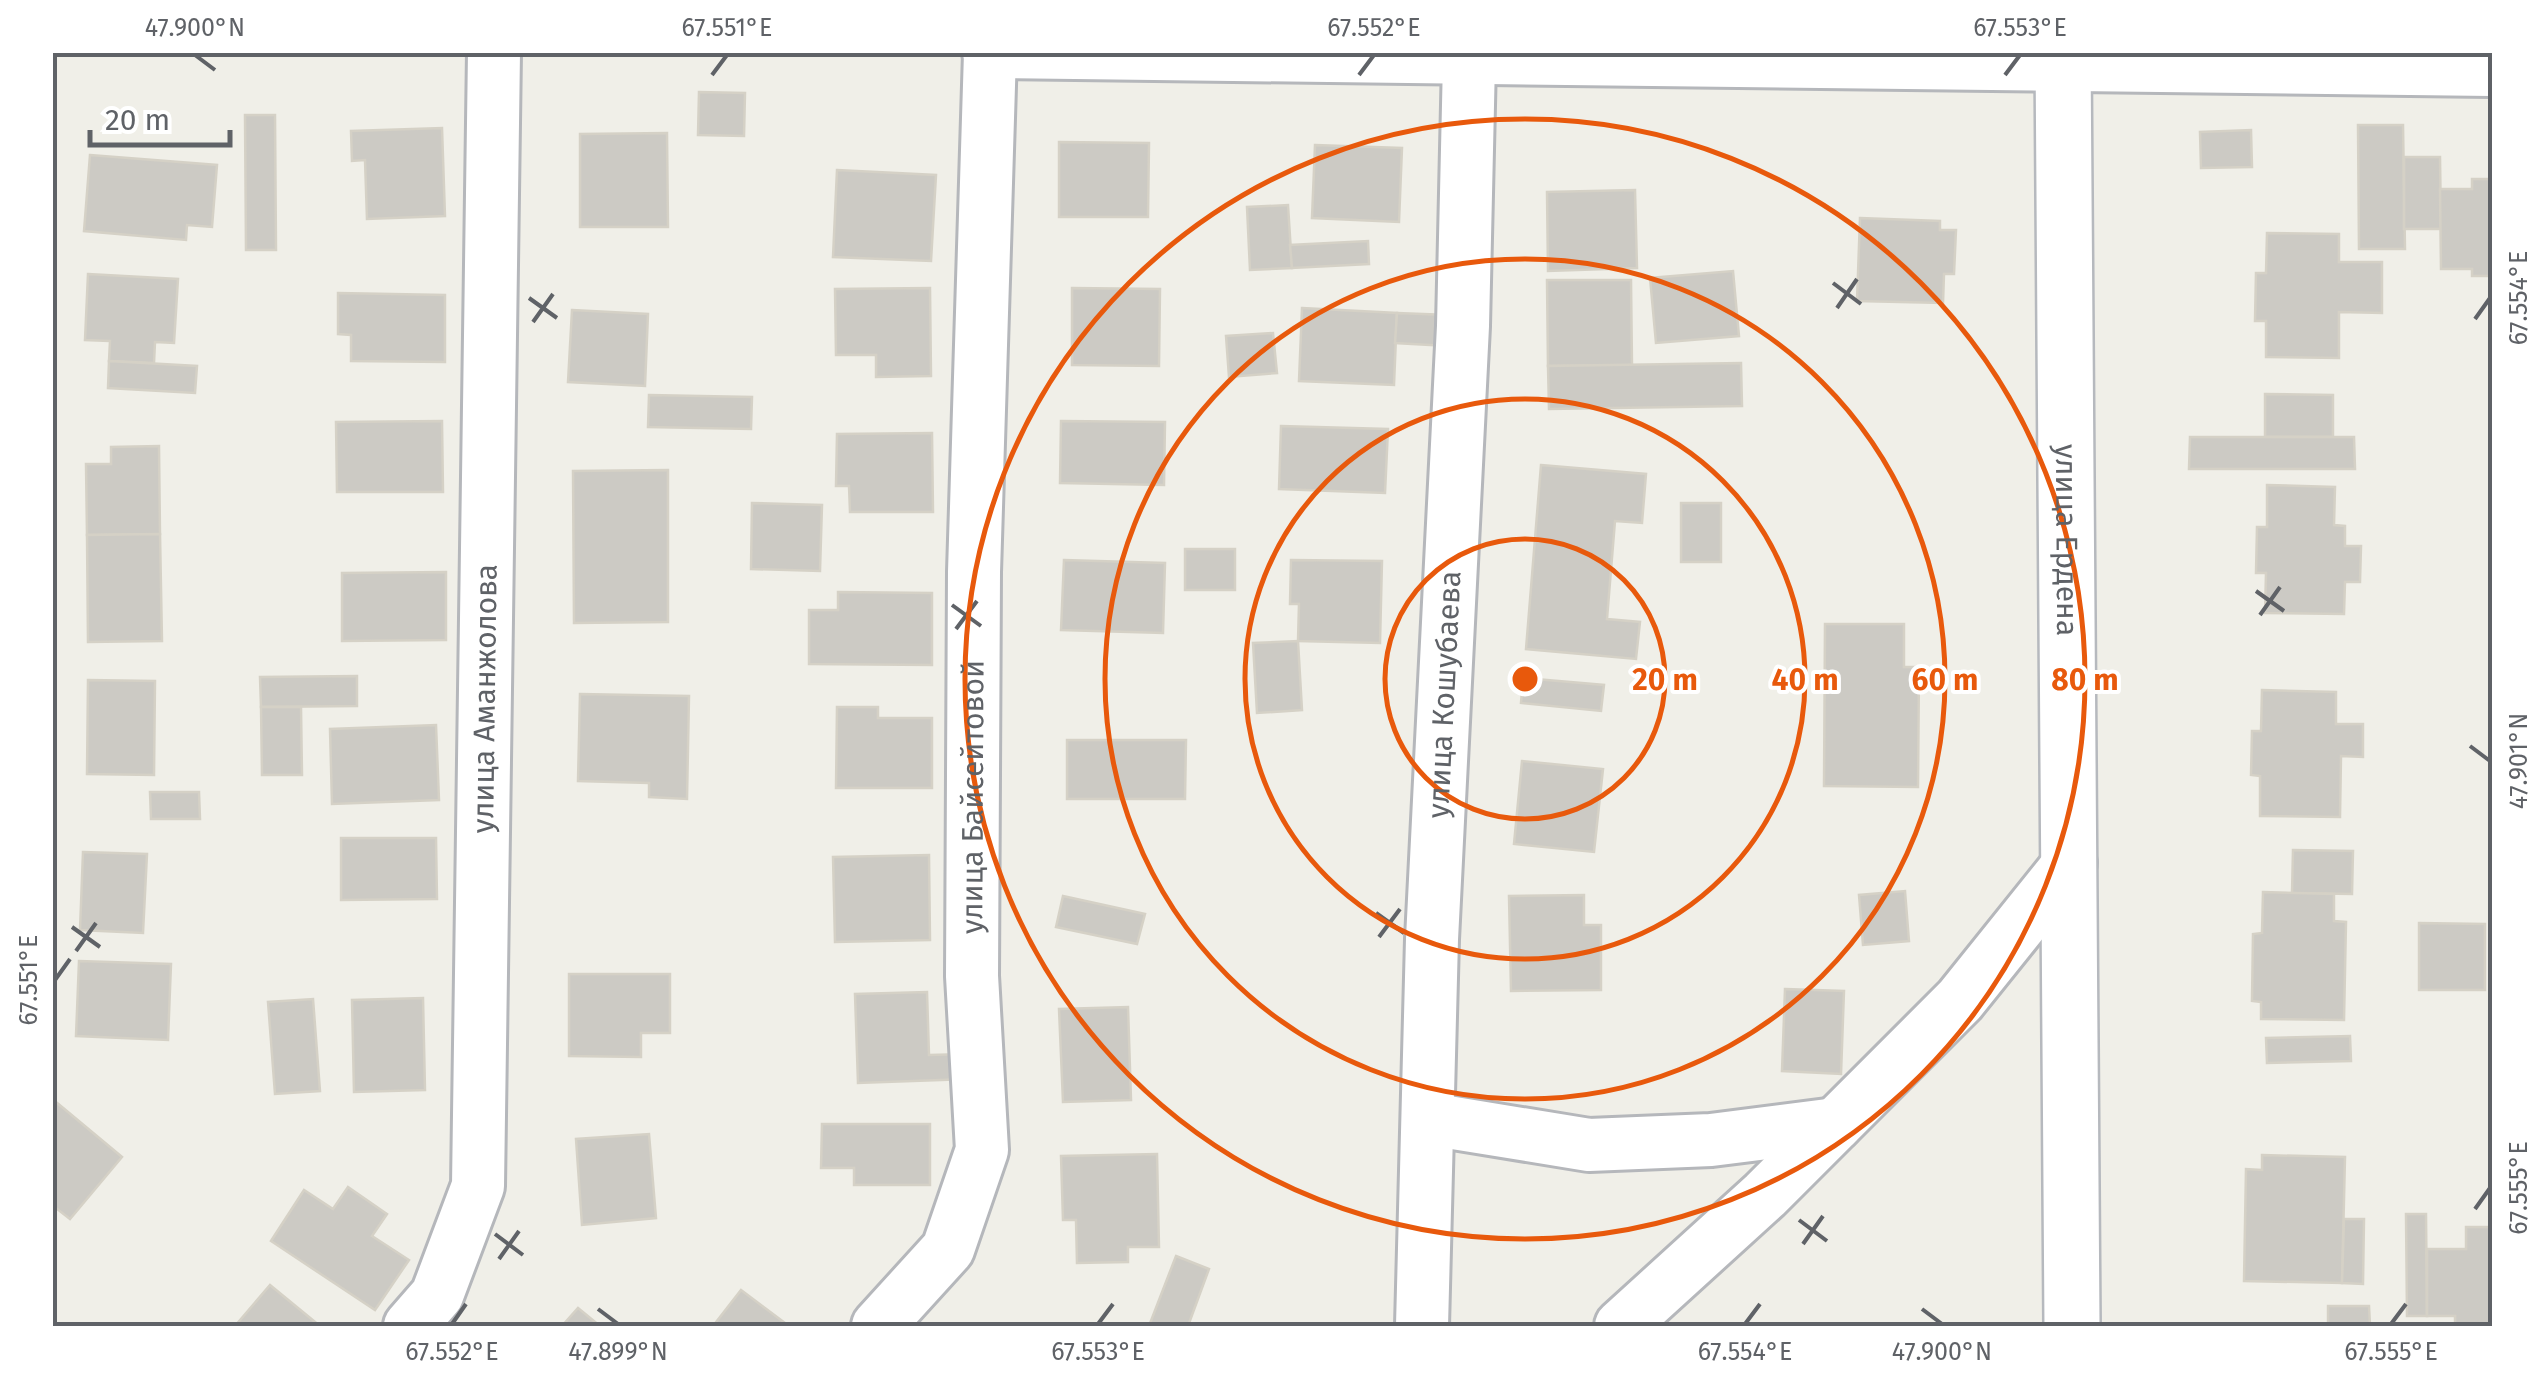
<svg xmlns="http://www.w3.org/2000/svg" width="2545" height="1379" font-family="'Fira Sans',sans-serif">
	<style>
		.building { fill: #cccac4; stroke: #d5d1c6; stroke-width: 2.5 }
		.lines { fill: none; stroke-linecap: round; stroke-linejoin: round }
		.street-casing { stroke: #b5b7bb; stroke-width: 58 }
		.secondary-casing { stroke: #b6b9be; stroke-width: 60 }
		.street { stroke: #fff; stroke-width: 52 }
		.secondary { stroke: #fff; stroke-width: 55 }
		.ticks { fill: none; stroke: #5f6267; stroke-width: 4 }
		.ring { fill: none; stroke: #e8590c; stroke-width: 5 }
		.labels { text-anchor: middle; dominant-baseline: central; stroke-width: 8; stroke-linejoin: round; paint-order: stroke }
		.street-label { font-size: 30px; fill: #5f6267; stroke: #fff }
		.centre { fill: #e8590c; stroke: #fff; stroke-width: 5 }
		.ring-label { font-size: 30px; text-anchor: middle; font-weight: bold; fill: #e8590c; stroke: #fff; stroke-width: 8; stroke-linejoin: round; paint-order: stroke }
		.neatline { fill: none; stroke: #5f6267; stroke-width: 4 }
		.ticks-label { font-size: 25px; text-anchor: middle; fill: #5f6267 }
	</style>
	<rect width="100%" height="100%" fill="#f0efe8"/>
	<g class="building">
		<path d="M699 92 745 93 744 136 698 135Z"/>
		<path d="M245 115H275L276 250H246Z"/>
		<path d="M2358 125H2403L2405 249H2359Z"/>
		<path d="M442 128 445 216 367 219 365 160 352 161 351 131Z"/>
		<path d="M2251 130 2252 167 2201 168 2200 132Z"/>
		<path d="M667 133 668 227H580V134Z"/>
		<path d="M1059 142 1149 143 1148 217H1059Z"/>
		<path d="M1315 145 1402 148 1399 222 1312 218Z"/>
		<path d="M90 155 217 165 212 227 187 225 186 240 84 231Z"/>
		<path d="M2404 157H2440L2441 229H2404Z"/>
		<path d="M837 170 936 175 931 261 833 257Z"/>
		<path d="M2472 179H2492V276H2472V269H2441L2440 189H2472Z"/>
		<path d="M1635 190 1637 268 1548 271 1547 192Z"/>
		<path d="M1288 205 1292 268 1250 270 1247 207Z"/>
		<path d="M1860 218 1940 221V230H1956L1954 274H1944L1943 303 1857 301Z"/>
		<path d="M2267 233 2339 234V262H2382V313L2339 312V358L2266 357V321H2255L2256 273H2266Z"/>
		<path d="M1368 241 1369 264 1292 268 1290 245Z"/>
		<path d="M1733 271 1739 336 1656 343 1650 278Z"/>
		<path d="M88 274 178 279 174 343 155 342 154 363 109 361 110 341 85 340Z"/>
		<path d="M1547 280H1631L1632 365 1548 366Z"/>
		<path d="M930 288 931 376 876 377V355H836L835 289Z"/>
		<path d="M1072 288 1160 289 1159 366 1072 365Z"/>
		<path d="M338 293 445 295V362L351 361V335L338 334Z"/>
		<path d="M1302 308 1397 313 1394 385 1299 381Z"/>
		<path d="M572 310 648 314 645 386 568 382Z"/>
		<path d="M1397 313 1448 315 1447 346 1395 343Z"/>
		<path d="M1273 333 1277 373 1229 377 1226 336Z"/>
		<path d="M109 361 197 366 195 393 108 388Z"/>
		<path d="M1741 363 1742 406 1549 409 1548 366Z"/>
		<path d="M2265 394 2333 395V437H2265Z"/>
		<path d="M649 395 752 397 751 429 648 427Z"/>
		<path d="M442 421 443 492H337L336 422Z"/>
		<path d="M1061 421 1165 422 1164 485 1060 483Z"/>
		<path d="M1281 426 1388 429 1385 493 1279 489Z"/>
		<path d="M932 433 933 512H850L849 486H836L837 434Z"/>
		<path d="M2190 437H2354L2355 469H2189Z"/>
		<path d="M159 446 160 534 87 535 86 464H111V447Z"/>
		<path d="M1541 465 1646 474 1642 523 1615 521 1607 619 1640 622 1636 659 1526 649Z"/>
		<path d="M668 470V622L574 623 573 471Z"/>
		<path d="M2267 485 2335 487 2334 525 2345 526V546H2361L2360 582H2345L2344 614 2265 613 2266 573H2256L2257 527H2267Z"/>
		<path d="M752 503 822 505 820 571 751 569Z"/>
		<rect x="1681" y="503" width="40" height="59"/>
		<path d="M160 534 162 641 88 642 87 535Z"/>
		<rect x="1185" y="549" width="50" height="41"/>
		<path d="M1064 560 1165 563 1163 633 1061 630Z"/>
		<path d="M1291 560 1382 561 1380 643 1298 641 1299 604H1290Z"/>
		<path d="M446 572V640L342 641V573Z"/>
		<path d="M838 592 932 593V665L809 664V610H838Z"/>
		<path d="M1825 624H1904V667H1919L1918 787 1824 786Z"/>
		<path d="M1298 641 1302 710 1257 713 1253 643Z"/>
		<path d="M357 676V706L261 707 260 677Z"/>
		<path d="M1523 678 1604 685 1601 711 1521 703Z"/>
		<path d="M88 680 155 681 154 775 87 774Z"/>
		<path d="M2262 690 2336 692V724H2363V757L2341 756 2340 817 2260 816V776L2251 775 2252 731H2261Z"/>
		<path d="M580 694 689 696 687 799 649 797V783L578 781Z"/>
		<path d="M261 707H301L302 775H262Z"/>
		<path d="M837 707H878V718H932V788H836Z"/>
		<path d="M436 725 439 800 332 804 330 729Z"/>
		<path d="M1067 740H1186L1185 799H1067Z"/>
		<path d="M1522 761 1603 769 1594 852 1514 844Z"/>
		<path d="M150 792H199L200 819H151Z"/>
		<path d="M341 838H436L437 899 341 900Z"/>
		<path d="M2293 850 2353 851 2352 894 2292 893Z"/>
		<path d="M83 852 147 854 143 933 80 930Z"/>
		<path d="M929 855 930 940 835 942 833 857Z"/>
		<path d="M1905 891 1909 941 1863 945 1859 895Z"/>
		<path d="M2263 892 2334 894V921L2346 922 2344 1020 2261 1019V1002L2252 1001 2253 934 2262 933Z"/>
		<path d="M1584 895V925H1601V990L1511 991 1509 896Z"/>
		<path d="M1063 896 1145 914 1137 944 1056 927Z"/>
		<path d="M2419 923 2485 924V990H2419Z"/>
		<path d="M79 961 171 964 168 1040 76 1036Z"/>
		<path d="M569 974H670V1033H641V1057L569 1056Z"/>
		<path d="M1785 989 1844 991 1841 1074 1782 1071Z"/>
		<path d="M927 992 929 1055 967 1054 968 1079 858 1083 855 994Z"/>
		<path d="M423 998 425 1090 354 1092 352 1000Z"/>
		<path d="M313 999 320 1091 275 1094 268 1002Z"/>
		<path d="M1128 1007 1131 1100 1063 1102 1059 1009Z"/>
		<path d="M2350 1036 2351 1061 2267 1063 2266 1038Z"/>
		<path d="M56 1102 122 1157 70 1219 52 1205Z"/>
		<path d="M822 1124H930V1185H854V1168H821Z"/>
		<path d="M649 1134 656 1218 582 1225 576 1139Z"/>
		<path d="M1157 1154 1159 1247H1128V1262L1077 1263 1076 1220H1063L1061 1156Z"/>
		<path d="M2262 1155 2345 1157 2342 1283 2244 1281 2246 1169 2262 1170Z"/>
		<path d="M348 1187 387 1214 372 1236 409 1260 375 1310 271 1241 304 1190 333 1209Z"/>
		<path d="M2406 1214H2426L2427 1316H2407Z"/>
		<path d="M2344 1219H2364L2363 1284 2342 1283Z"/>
		<path d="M2466 1227H2492V1326H2455V1316H2427V1249H2466Z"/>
		<path d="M1176 1256 1209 1269 1188 1326H1149Z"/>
		<path d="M270 1285 320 1326H235Z"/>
		<path d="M741 1290 789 1326H713Z"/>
		<path d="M2328 1306H2369L2370 1326H2328Z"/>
		<path d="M578 1308 600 1326H562Z"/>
	</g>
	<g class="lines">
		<defs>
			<g id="street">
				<path d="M989 52 2492 70"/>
				<path d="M1429 1119 1589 1145 1711 1140 1836 1124"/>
				<path id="s1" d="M410 1326 437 1295 478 1186 494 52"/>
				<path id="s2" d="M878 1326 948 1249 982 1150 972 976 974 572 990 53"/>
				<path id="s3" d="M1422 1326 1432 939 1463 326 1469 61"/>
				<path d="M1621 1326 1765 1195 1960 1000 2070 863"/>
			</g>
			<g id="secondary">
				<path id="s4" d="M2063 52 2072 1326"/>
			</g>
		</defs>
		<use href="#street" class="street-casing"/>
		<use href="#secondary" class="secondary-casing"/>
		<use href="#street" class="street"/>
		<use href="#secondary" class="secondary"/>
	</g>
	<path class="ticks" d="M195 55 215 70M712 75 727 55M1359 75 1374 55M2005 75 2020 55M1833 283 1861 304M529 298 557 318M1837 308 1857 279M2475 319 2490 298M533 322 553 294M2256 591 2284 611M952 605 981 626M2260 615 2280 587M956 629 977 601M2470 746 2490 761M1376 913 1404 933M72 927 100 947M1379 937 1400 909M76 951 96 923M55 980 70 959M2475 1209 2490 1188M1799 1220 1827 1241M495 1234 523 1255M1803 1244 1823 1216M499 1259 519 1231M598 1309 618 1324M1922 1309 1942 1324M452 1324 466 1304M1098 1324 1113 1304M1745 1324 1760 1304M2391 1324 2406 1304"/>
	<g class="ring">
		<circle cx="1525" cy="679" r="140"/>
		<circle cx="1525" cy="679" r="280"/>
		<circle cx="1525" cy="679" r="420"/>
		<circle cx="1525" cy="679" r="560"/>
	</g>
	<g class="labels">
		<g class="street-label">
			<text stroke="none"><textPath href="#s4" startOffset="488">улица Ердена</textPath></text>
			<text stroke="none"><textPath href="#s3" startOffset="632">улица Кошубаева</textPath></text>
			<text stroke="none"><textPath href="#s1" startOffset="645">улица Аманжолова</textPath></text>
			<text stroke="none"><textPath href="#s2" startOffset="562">улица Байсейтовой</textPath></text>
		</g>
	</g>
	<circle cx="1525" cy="679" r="15" class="centre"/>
	<g class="ring-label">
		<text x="1665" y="690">20 m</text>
		<text x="1805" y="690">40 m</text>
		<text x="1945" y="690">60 m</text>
		<text x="2085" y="690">80 m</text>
	</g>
	<rect width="2545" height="1379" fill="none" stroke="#ffffff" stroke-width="110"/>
	<path d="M90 130v15h140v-15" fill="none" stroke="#5f6267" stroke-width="5"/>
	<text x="105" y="130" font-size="30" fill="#5f6267" stroke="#ffffff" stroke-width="8" paint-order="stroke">20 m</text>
	<rect x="55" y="55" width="2435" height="1269" class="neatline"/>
	<g class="ticks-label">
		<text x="195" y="36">47.900°N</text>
		<text x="727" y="36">67.551°E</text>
		<text x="1374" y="36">67.552°E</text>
		<text x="2020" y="36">67.553°E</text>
		<text transform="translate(2518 298) rotate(-90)" y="9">67.554°E</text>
		<text transform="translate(2518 761) rotate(-90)" y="9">47.901°N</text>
		<text transform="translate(28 980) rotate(-90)" y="9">67.551°E</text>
		<text transform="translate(2518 1188) rotate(-90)" y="9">67.555°E</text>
		<text x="452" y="1360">67.552°E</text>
		<text x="618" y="1360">47.899°N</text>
		<text x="1098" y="1360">67.553°E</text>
		<text x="1745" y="1360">67.554°E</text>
		<text x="1942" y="1360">47.900°N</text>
		<text x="2391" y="1360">67.555°E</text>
	</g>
</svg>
